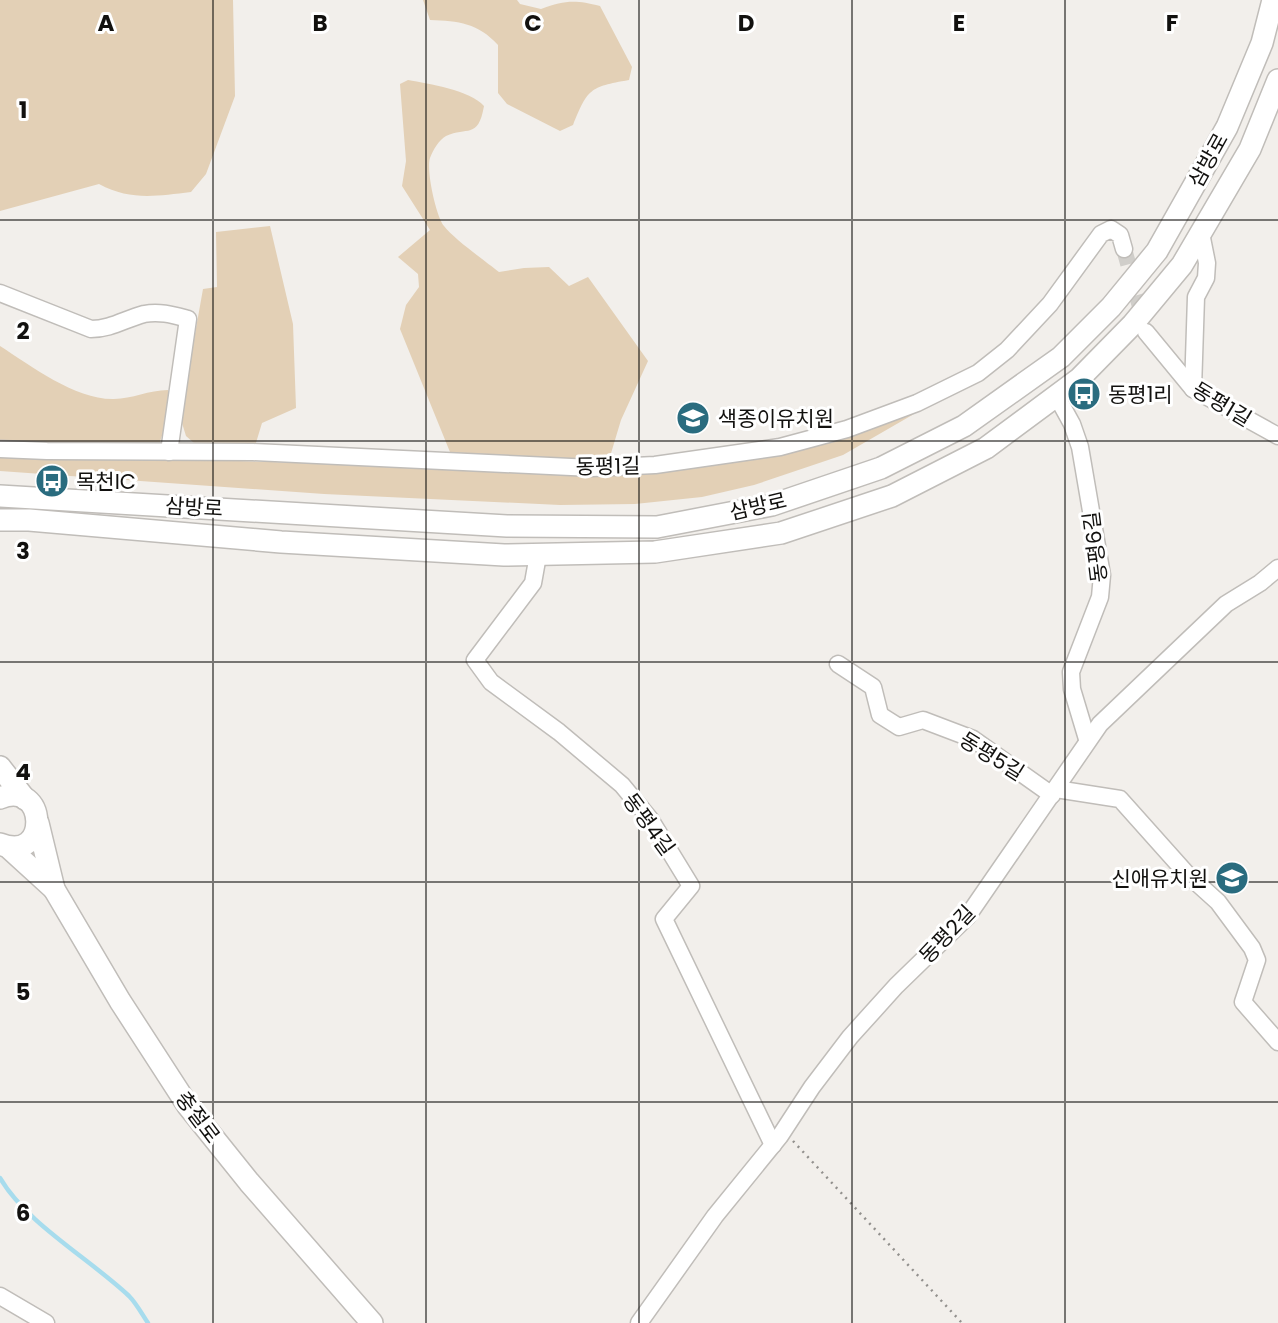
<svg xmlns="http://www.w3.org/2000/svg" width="1278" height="1323" font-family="Poppins,'Noto Sans KR',sans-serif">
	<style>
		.green { fill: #e3d0b6 }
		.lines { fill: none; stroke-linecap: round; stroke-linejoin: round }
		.stream { stroke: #a7dced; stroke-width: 4.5 }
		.street-tunnel { stroke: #d0ceca; stroke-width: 16; stroke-dasharray: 16 8; stroke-linecap: butt }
		.street-casing { stroke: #c0bdb9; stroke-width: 19 }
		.secondary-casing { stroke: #c0bdb9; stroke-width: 24 }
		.path { stroke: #92908d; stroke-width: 2.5; stroke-dasharray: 2 5; stroke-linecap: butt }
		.street { stroke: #fff; stroke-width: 16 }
		.secondary { stroke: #fff; stroke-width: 21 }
		.grid { fill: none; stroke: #12110f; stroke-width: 2; stroke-opacity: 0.55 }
		.labels { text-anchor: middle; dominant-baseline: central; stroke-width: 6; stroke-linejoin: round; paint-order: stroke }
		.street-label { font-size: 21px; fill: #12110f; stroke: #fff }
		.poi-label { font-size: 21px; fill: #12110f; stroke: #fff; text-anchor: start }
		.grid-label { font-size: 23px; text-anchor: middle; font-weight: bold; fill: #12110f; stroke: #fff; stroke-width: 6; stroke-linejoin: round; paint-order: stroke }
	</style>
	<rect width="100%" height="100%" fill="#f2efeb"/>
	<g class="green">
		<path d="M0 0H233L235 96 206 174 191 192C156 196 131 201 99 184L0 211Z"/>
		<path d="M423 0H517L520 4 541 9C565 0 576 0 600 6L632 67 629 80C589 87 588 89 573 125L560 131 507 104 498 93V45C478 23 459 21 430 20Z"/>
		<path d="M408 80C429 84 470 90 484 106 478 140 467 126 446 136 439 140 433 150 430 158 426 170 436 216 444 226 454 239 485 261 499 272L524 268 549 267 569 286 588 277 648 361 621 420 609 460 546 462 452 457 400 329 406 305 419 287 418 274 398 257 430 230 402 186 406 161 400 84Z"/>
		<path d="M270 226 293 324 296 408 262 423 255 446 194 443 186 436 182 423 183 401 203 289 217 287 216 232Z"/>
		<path d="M0 346C31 366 76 400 114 399 132 399 149 390 168 390V417L159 445 0 444Z"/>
		<path d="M914 414 843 455 754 485 702 497 635 504 560 505 324 494 0 471V454L337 464 552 473 733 461 797 451Z"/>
	</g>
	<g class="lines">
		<path class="stream" d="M0 1178C26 1223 90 1259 129 1296 136 1303 142 1314 148 1323"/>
		<path class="street-tunnel" d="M1124 249 1144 321"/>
		<defs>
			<g id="street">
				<path d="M0 293 91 329C111 329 125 319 144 314 160 311 173 315 188 319L169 452"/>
				<path d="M1146 332 1193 389 1278 436"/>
				<path d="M1193 389 1196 297 1206 278 1207 263 1201 233"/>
				<path d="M1056 395 1072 424 1080 447 1102 575 1100 597 1071 672 1072 689 1087 739"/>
				<path d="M0 449 47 451 253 452 592 468 655 465 780 447 847 429 917 403 978 373 1007 350 1050 304 1101 234 1111 229 1120 235 1124 249"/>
				<path d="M538 555 533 583 475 660 491 682 559 732 622 785 650 819 691 886 664 919 773 1145"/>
				<path d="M838 664 873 687 880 715 899 727 923 720 973 739 1052 795"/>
				<path d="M1056 789 1120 799 1187 874 1218 902 1252 948 1257 960 1243 1002 1278 1042"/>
				<path d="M0 1296 46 1323"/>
				<path d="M639 1323 715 1216 780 1136 812 1087 850 1037 896 986 967 917 1100 724 1226 604 1260 583 1278 568"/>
			</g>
			<g id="secondary">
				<path d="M0 496 507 526 657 527 772 505 881 468 964 426 1061 357 1111 307 1157 251 1227 127 1262 43 1273 0"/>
				<path d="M0 520H29L281 542 504 555 655 552 781 533 892 496 986 448 1079 379 1133 324 1182 265 1250 149 1278 80"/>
				<path d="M0 767 25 799"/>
				<path d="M0 798C47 778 51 864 0 844"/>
				<path d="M38 823 54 889 120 1001 188 1106 249 1182 372 1323"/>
				<path d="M8 847 54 889"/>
			</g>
		</defs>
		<use href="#street" class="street-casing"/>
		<use href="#secondary" class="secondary-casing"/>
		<path class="path" d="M793 1141 962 1323"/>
		<use href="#street" class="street"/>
		<use href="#secondary" class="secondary"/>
	</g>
	<path class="grid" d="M213 0V1323M426 0V1323M639 0V1323M852 0V1323M1065 0V1323M0 220H1278M0 441H1278M0 662H1278M0 882H1278M0 1102H1278"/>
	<defs>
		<symbol id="bus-disc" viewBox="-11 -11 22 22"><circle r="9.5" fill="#2a6c7f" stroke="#fff"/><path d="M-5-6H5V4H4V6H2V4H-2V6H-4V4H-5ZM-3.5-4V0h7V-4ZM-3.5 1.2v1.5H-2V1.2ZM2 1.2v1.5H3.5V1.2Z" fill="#fff"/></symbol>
		<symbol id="school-disc" viewBox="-11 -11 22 22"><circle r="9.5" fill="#2a6c7f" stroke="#fff"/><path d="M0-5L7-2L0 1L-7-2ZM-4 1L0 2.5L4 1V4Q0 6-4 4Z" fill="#fff"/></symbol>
	</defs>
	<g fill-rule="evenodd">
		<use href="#bus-disc" x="1065" y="375" width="38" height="38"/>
		<use href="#school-disc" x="674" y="399" width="38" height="38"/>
		<use href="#bus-disc" x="33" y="462" width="38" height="38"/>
		<use href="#school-disc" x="1213" y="859" width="38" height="38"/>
	</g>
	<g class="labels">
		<g class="street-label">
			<text transform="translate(1208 160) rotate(-61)">삼방로</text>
			<text transform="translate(1222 404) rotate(31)">동평1길</text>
			<text transform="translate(608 466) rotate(-1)">동평1길</text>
			<text transform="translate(758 506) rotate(-13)">삼방로</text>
			<text transform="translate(194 507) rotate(3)">삼방로</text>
			<text transform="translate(1095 547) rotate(-97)">동평6길</text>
			<text transform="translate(992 756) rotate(32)">동평5길</text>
			<text transform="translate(649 824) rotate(54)">동평4길</text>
			<text transform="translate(947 934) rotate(-47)">동평2길</text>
			<text transform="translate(198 1117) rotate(53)">충절로</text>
		</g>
		<g class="poi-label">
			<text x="1108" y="394">동평1리</text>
			<text x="718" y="418">색종이유치원</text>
			<text x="76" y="481">목천IC</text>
			<text x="1208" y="878" text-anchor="end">신애유치원</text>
		</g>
	</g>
	<g class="grid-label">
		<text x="106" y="31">A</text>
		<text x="320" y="31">B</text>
		<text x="533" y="31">C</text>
		<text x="746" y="31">D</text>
		<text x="959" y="31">E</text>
		<text x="1172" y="31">F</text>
		<text x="23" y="118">1</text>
		<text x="23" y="339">2</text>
		<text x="23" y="559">3</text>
		<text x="23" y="780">4</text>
		<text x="23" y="1000">5</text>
		<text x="23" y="1221">6</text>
	</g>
</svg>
